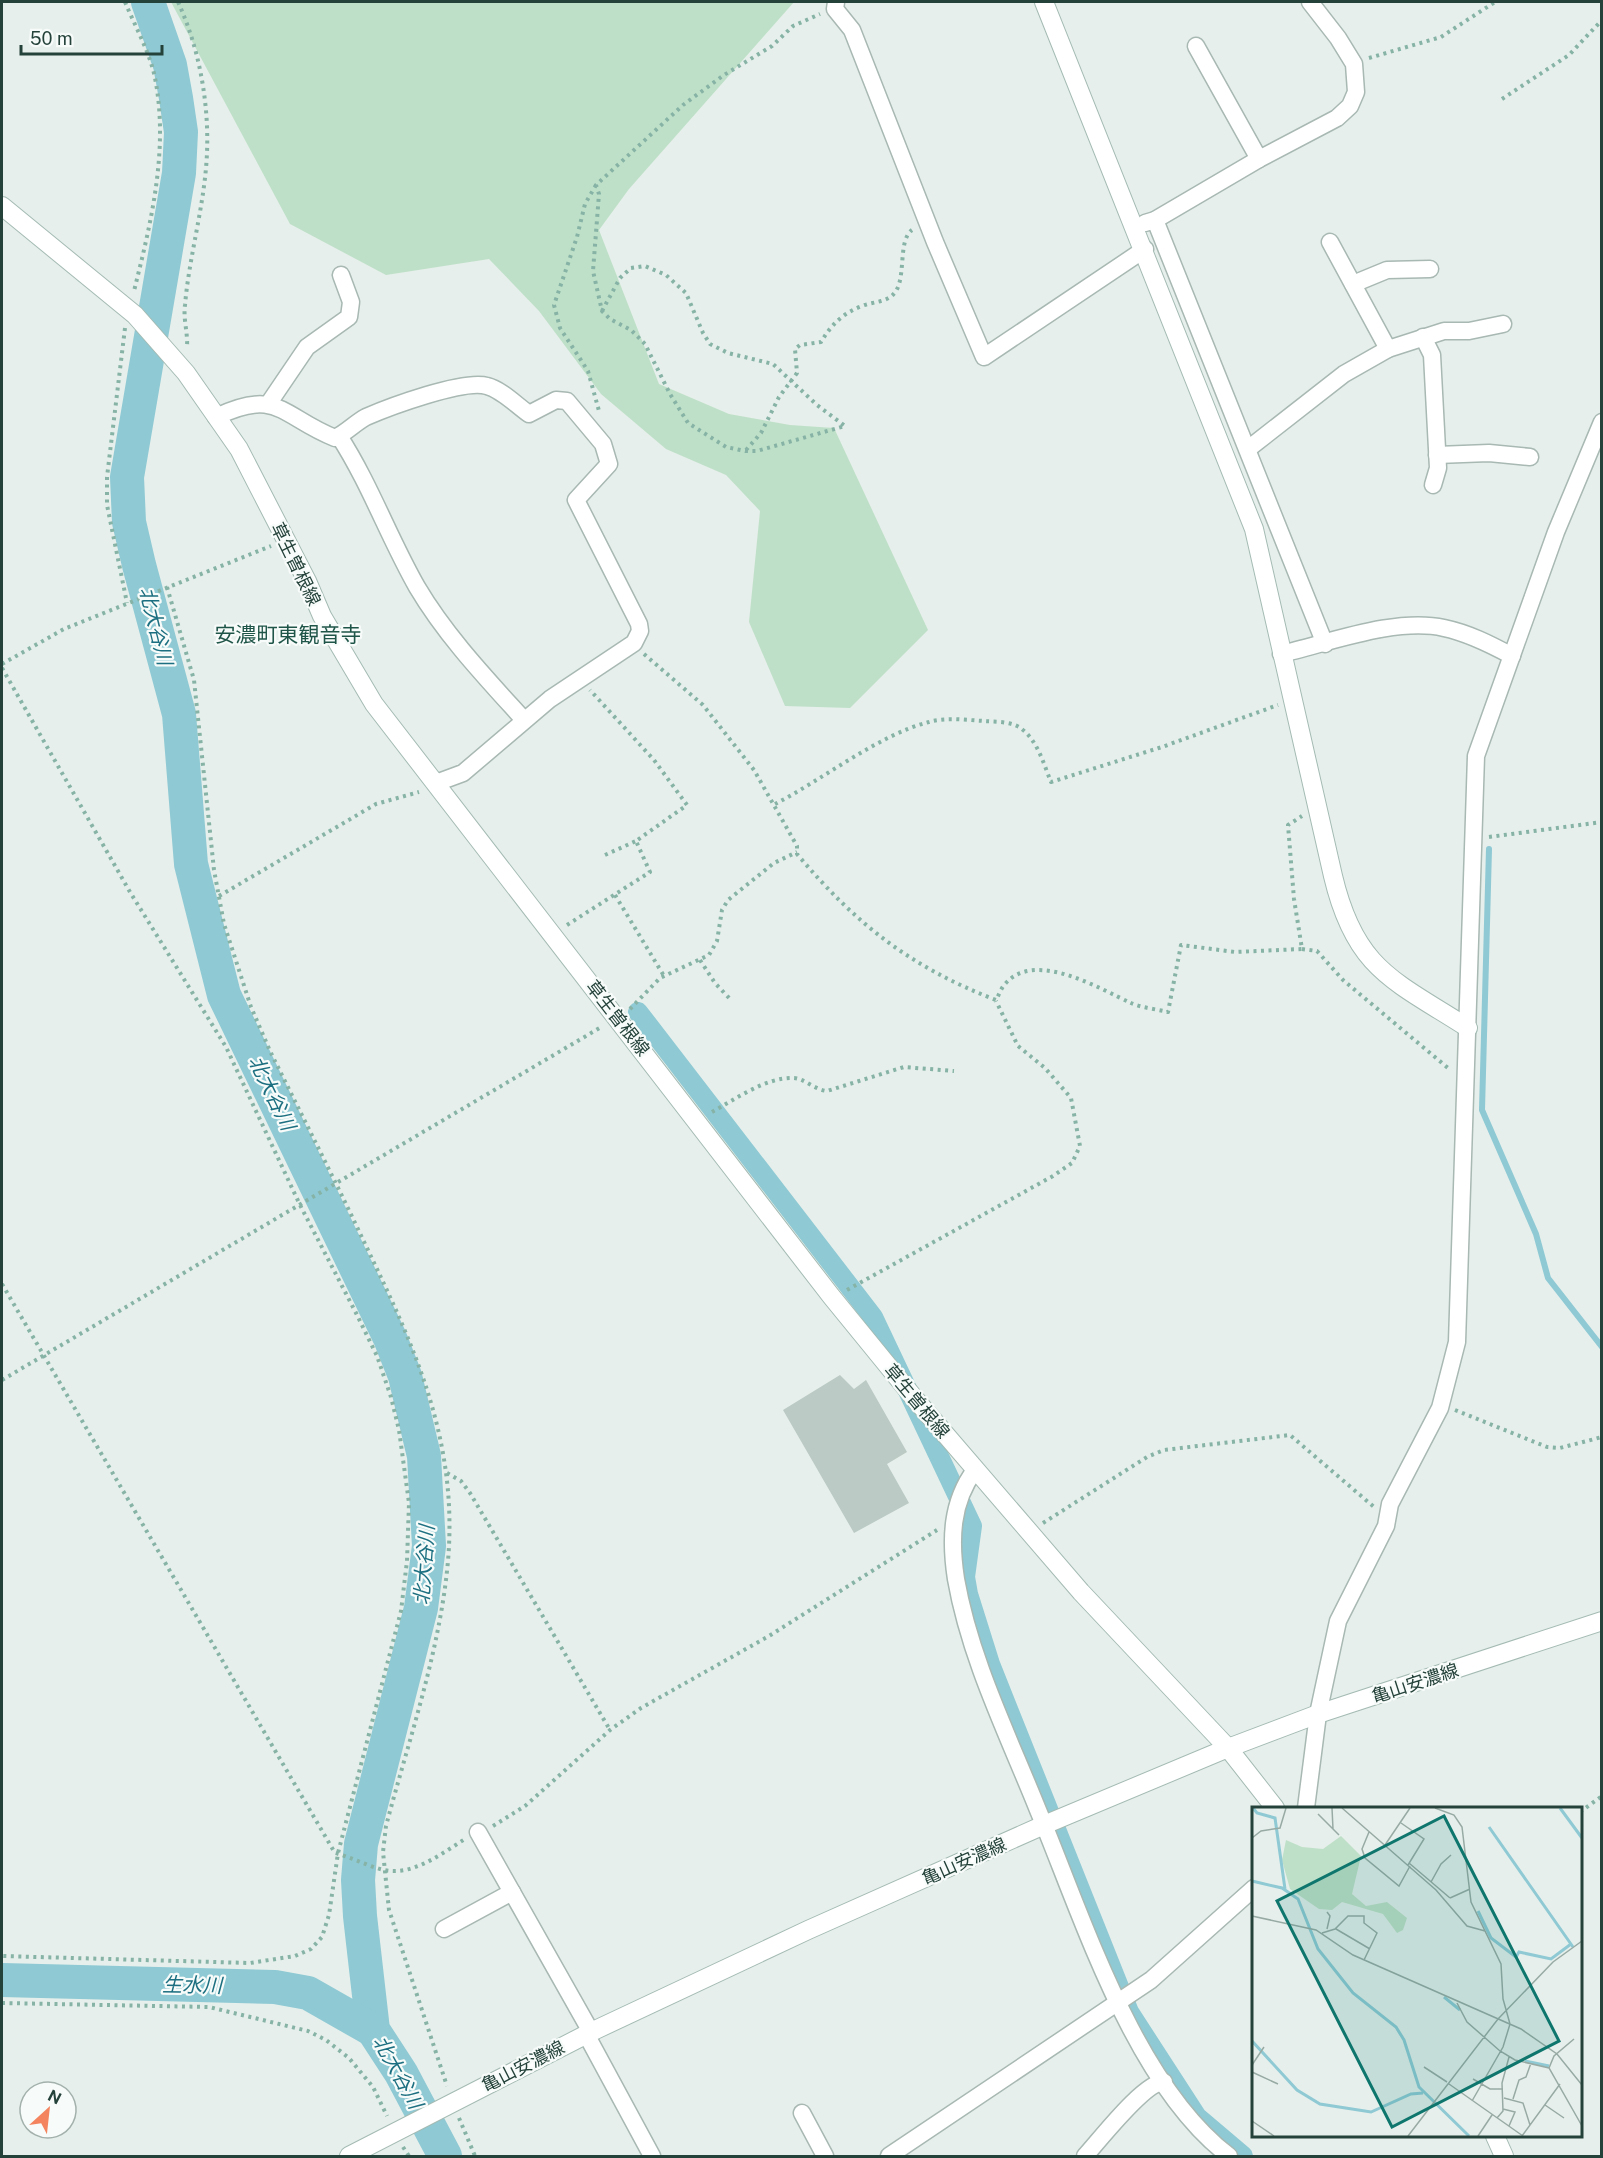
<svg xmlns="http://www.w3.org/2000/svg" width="1603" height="2158" font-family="'Public Sans','Noto Sans JP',sans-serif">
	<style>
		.green { fill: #bfe0c8 }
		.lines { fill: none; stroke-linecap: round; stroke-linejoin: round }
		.stream { stroke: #8ec9d4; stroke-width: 6 }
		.canal { stroke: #8ec9d4; stroke-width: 20 }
		.river { stroke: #8ec9d4; stroke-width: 34 }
		.building { fill: #bbcac4 }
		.street-casing { stroke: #a8b8b2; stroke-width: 19 }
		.secondary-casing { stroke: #a4bbb3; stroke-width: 20 }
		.path { stroke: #86b3a5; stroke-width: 4; stroke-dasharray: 3 4.5; stroke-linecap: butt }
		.street { stroke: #fff; stroke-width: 16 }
		.secondary { stroke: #fff; stroke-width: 18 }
		.labels { text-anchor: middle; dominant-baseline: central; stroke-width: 4.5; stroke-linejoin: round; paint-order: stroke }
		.street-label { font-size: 18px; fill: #24423a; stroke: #f7fbf9 }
		.water-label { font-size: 20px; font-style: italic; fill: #1c6f80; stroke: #f7fbf9 }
		.quarter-label { font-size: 21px; fill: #1f5548; stroke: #f7fbf9 }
		.inset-river { fill: none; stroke: #8ec9d4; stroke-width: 3 }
		.inset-road { fill: none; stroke: #98aaa4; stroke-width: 1.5 }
		.view { fill: #0f766e; fill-opacity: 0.15; stroke: #0f766e; stroke-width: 3 }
		.inset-edge { fill: none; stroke: #24423a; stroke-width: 3 }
	</style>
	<rect width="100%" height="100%" fill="#e6efeb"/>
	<path class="green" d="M171 2H794L629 189 599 230 659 384 729 414 790 425 834 428 928 630 850 708 785 706 749 622 760 511 726 475 666 449 601 394 539 311 489 259 386 275 290 224Z"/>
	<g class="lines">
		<path class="stream" d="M1489 849 1482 1110 1536 1234 1548 1278 1602 1347"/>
		<path class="canal" d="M638 1012 873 1317 972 1526 965 1577 968 1594 990 1664 1129 2012 1197 2117 1243 2156"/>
		<g class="river">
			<path d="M148 2 170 65 176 98 181 132 179 173 127 477 129 522 139 565 179 714 191 864 224 995 390 1338 405 1376 424 1456 429 1546 421 1608 361 1844 358 1880 360 1916 373 2030 401 2073 445 2156"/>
			<path d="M2 1980 275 1987 308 1993 373 2030"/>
		</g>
	</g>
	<path class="building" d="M840 1375 854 1389 866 1380 907 1452 887 1464 909 1503 854 1533 783 1410Z"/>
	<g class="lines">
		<defs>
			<g id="street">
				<path d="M836 2 835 9 852 30 935 242 984 357 1145 249"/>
				<path d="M1196 46 1259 159"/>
				<path d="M1155 220 1325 644"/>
				<path d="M1145 223 1155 220 1259 159 1337 118 1350 106 1356 92 1354 64 1338 38 1310 2"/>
				<path d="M1330 242 1388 349"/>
				<path d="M1353 284 1387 270 1430 269"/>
				<path d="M1423 337 1432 355 1438 468 1433 485"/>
				<path d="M269 403 307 347 349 317 351 302 341 275"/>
				<path d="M216 417C278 387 282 417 335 438 347 432 355 423 366 417 389 407 464 379 487 386 502 390 515 404 529 414L556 400 567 401 603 444 609 464 576 500 639 624 640 631 634 643 550 699 463 773 436 783"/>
				<path d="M339 436C370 484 389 538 417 587 446 636 486 678 524 720"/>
				<path d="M1248 449 1344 374 1388 349 1444 331H1469L1503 324"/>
				<path d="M1437 455 1489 453 1530 457"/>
				<path d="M1281 654C1329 643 1396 617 1444 628 1468 633 1490 644 1512 656"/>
				<path d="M975 1470C951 1502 950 1540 956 1579 970 1659 1008 1735 1038 1810 1083 1918 1134 2084 1229 2156"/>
				<path d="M1306 1808 1318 1714 1338 1621 1386 1526 1390 1504 1440 1408 1457 1342 1476 756 1556 532 1602 422"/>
				<path d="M478 1832 591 2032"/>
				<path d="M444 1929 512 1892"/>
				<path d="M586 2034 652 2156"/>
				<path d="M802 2113 825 2156"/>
				<path d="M889 2156 1151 1980 1254 1888"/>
				<path d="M1085 2156C1099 2141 1144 2082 1164 2082"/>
			</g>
			<g id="secondary">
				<path d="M1044 2 1254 529 1333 876C1355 969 1393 980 1468 1028"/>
				<path d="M2 206 135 315 186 373 239 449 307 581 322 616 374 704 831 1296 915 1399 1081 1592 1228 1748 1275 1808"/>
				<path d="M1495 2136 1504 2156"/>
				<path d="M349 2156 591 2032 808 1930 1044 1825 1228 1748 1318 1714 1602 1621"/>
			</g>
		</defs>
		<use href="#street" class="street-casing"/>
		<use href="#secondary" class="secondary-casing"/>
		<g class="path">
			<path d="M125 2C135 26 150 53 155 78 169 149 151 223 134 291"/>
			<path d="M178 2C201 52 211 113 206 168 202 214 189 259 185 305 183 319 188 333 187 347"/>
			<path d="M1369 58 1441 37 1495 2"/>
			<path d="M1502 99 1569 55 1602 20"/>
			<path d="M596 185 585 204 577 237 554 305 560 328 588 371 599 411"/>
			<path d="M602 311 620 278 631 268 645 266 666 275 686 293 703 333 710 344 728 353 773 364 817 405 845 426 757 451H745L726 447 688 423 670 394 645 344 631 330 610 319 602 311 593 271 599 194 596 185 683 105 724 75 772 46 793 26 820 14"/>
			<path d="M125 328 107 477V505L127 603"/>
			<path d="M746 450 761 433 779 397 797 373 795 349 800 345 821 342C831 325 843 313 862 306 874 301 888 303 896 291 906 275 898 240 912 230"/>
			<path d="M167 587 194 680 214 870 224 924 251 1007 270 1051C302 1116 335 1180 366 1246 416 1350 458 1442 448 1561 440 1651 409 1739 386 1826L383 1852 389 1910 447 2086"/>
			<path d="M644 654 703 705 754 770 797 846V854C856 924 910 967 996 1000 999 995 1001 988 1005 984 1035 949 1100 989 1131 1003 1142 1008 1156 1009 1168 1012L1181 945 1235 952 1302 949 1294 899 1288 825 1302 816"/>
			<path d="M2 664 64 629 271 546"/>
			<path d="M2 668 130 892 226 1047 300 1205 356 1313 377 1356 391 1397 399 1430 409 1503 407 1561 401 1611 338 1853 329 1915 322 1937 311 1949 295 1956 250 1963 2 1956"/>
			<path d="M775 804C822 780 880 734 929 722 946 717 966 720 984 721 997 722 1013 721 1023 730 1038 742 1044 765 1051 782L1162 747 1278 705"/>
			<path d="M1489 837 1602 822"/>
			<path d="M605 855 636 841"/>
			<path d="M615 895 664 976"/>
			<path d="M219 896 376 804 419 792"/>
			<path d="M567 925 650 872 636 841 687 805 654 760 590 690"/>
			<path d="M1302 949 1317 951 1343 980 1448 1068"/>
			<path d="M700 960 715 983 731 1000"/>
			<path d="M630 1009 660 978 709 955 717 941 722 910 728 900 774 863 797 852"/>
			<path d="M712 1112C734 1100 766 1077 793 1078 804 1078 815 1090 827 1091L904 1067 954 1071"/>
			<path d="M2 1284 335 1853C351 1857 367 1866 384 1870 413 1876 441 1854 465 1839"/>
			<path d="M847 1290 1053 1176 1072 1163 1080 1146 1071 1098 1045 1068 1018 1046 996 1001"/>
			<path d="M2 1380 603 1026"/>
			<path d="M1455 1410 1547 1447 1560 1448 1602 1437"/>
			<path d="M447 1473 461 1481 470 1493 610 1730"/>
			<path d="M1043 1523 1147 1457 1164 1450 1290 1435 1374 1507"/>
			<path d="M1580 1812 1602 1796"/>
			<path d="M493 1826 525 1806 610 1730 641 1708 769 1636 937 1530"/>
			<path d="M2 2003 209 2007 308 2031 326 2040 349 2058 373 2087 387 2116"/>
			<path d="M459 2118 475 2156"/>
			<path d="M403 2147 409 2156"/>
		</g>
		<use href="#street" class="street"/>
		<use href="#secondary" class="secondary"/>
	</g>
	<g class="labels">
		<g class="street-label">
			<text transform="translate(296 564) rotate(64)">草生曽根線</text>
			<text transform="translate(618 1018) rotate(52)">草生曽根線</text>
			<text transform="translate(917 1401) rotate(50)">草生曽根線</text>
			<text transform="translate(1415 1683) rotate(-18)">亀山安濃線</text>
			<text transform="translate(964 1861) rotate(-24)">亀山安濃線</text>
			<text transform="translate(523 2066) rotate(-27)">亀山安濃線</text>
		</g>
		<g class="water-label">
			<text transform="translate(156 626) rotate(76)">北大谷川</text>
			<text transform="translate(272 1093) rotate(64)">北大谷川</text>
			<text transform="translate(424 1565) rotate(-86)">北大谷川</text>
			<text transform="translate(192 1985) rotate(1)">生水川</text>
			<text transform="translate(398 2072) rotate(61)">北大谷川</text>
		</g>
		<g class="quarter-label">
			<text x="288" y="634">安濃町東観音寺</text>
		</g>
	</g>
	<g transform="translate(1252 1807)">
		<rect width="330" height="330" fill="#e6efeb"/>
		<path d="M89 29 109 49 100 87 114 99 135 95 155 111 151 123 145 126 131 107 90 95 80 103 67 102 38 82 30 53 34 33 50 40 71 42Z" fill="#bfe0c8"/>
		<path class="inset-river" d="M1 1 5 6 23 11 33 82M308 1 330 31M237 20 321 140M0 74 30 81 46 92 66 142 101 186 144 220 152 233 167 280 217 329M226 104 239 131 264 150 267 145 299 152 319 137M192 190 208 203M0 234 45 283 68 297 119 305 159 287 171 286M273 254 297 259"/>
		<path class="inset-road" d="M80 1 81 22M90 1 184 83 215 119 233 124M183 1 202 8 210 20 219 95 249 157 251 192 258 217 251 240 220 294M66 7 87 28M149 16 172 32 156 58M117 25 110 42 113 51 147 79 158 59M0 31 9 24 28 21 34 1M133 38 158 1M157 56 198 91M179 75 189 57 199 48M198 91 218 82M0 109 64 123 101 148 269 222 305 247 330 278M75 122 78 109 75 105M84 122 118 142M70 126 83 122 96 109H112V116L125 126 112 153M205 196 215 215 248 244 263 253 297 261 330 319M0 258 12 240M172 260 195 275M297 261 302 249 322 232M0 265 26 277M221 272 238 282H251M197 277 271 329M252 291 271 296 278 318M261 292 267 273 274 270 279 256M293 298 312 311M251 302 263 305 257 319M245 311 251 304 250 276 257 250M0 314 22 329M156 329 246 212 301 155 330 134M226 329 240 308M270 329 308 277"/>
		<path class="view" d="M192 9 307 234 140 320 25 94Z"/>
		<rect width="330" height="330" class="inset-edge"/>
	</g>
	<rect width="1603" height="2158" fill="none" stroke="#24423a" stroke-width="6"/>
	<g transform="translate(48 2110) rotate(27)"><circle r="28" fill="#f7fbf9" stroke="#a3b1ad" stroke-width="1.5"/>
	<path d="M0-4.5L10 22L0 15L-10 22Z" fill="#f4845f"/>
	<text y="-9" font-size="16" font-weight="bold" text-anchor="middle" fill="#24423a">N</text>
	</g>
	<path d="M21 45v9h141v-9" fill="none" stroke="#24423a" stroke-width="3"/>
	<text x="30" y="45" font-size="18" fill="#24423a" stroke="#f7fbf9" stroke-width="4.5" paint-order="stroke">50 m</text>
</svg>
